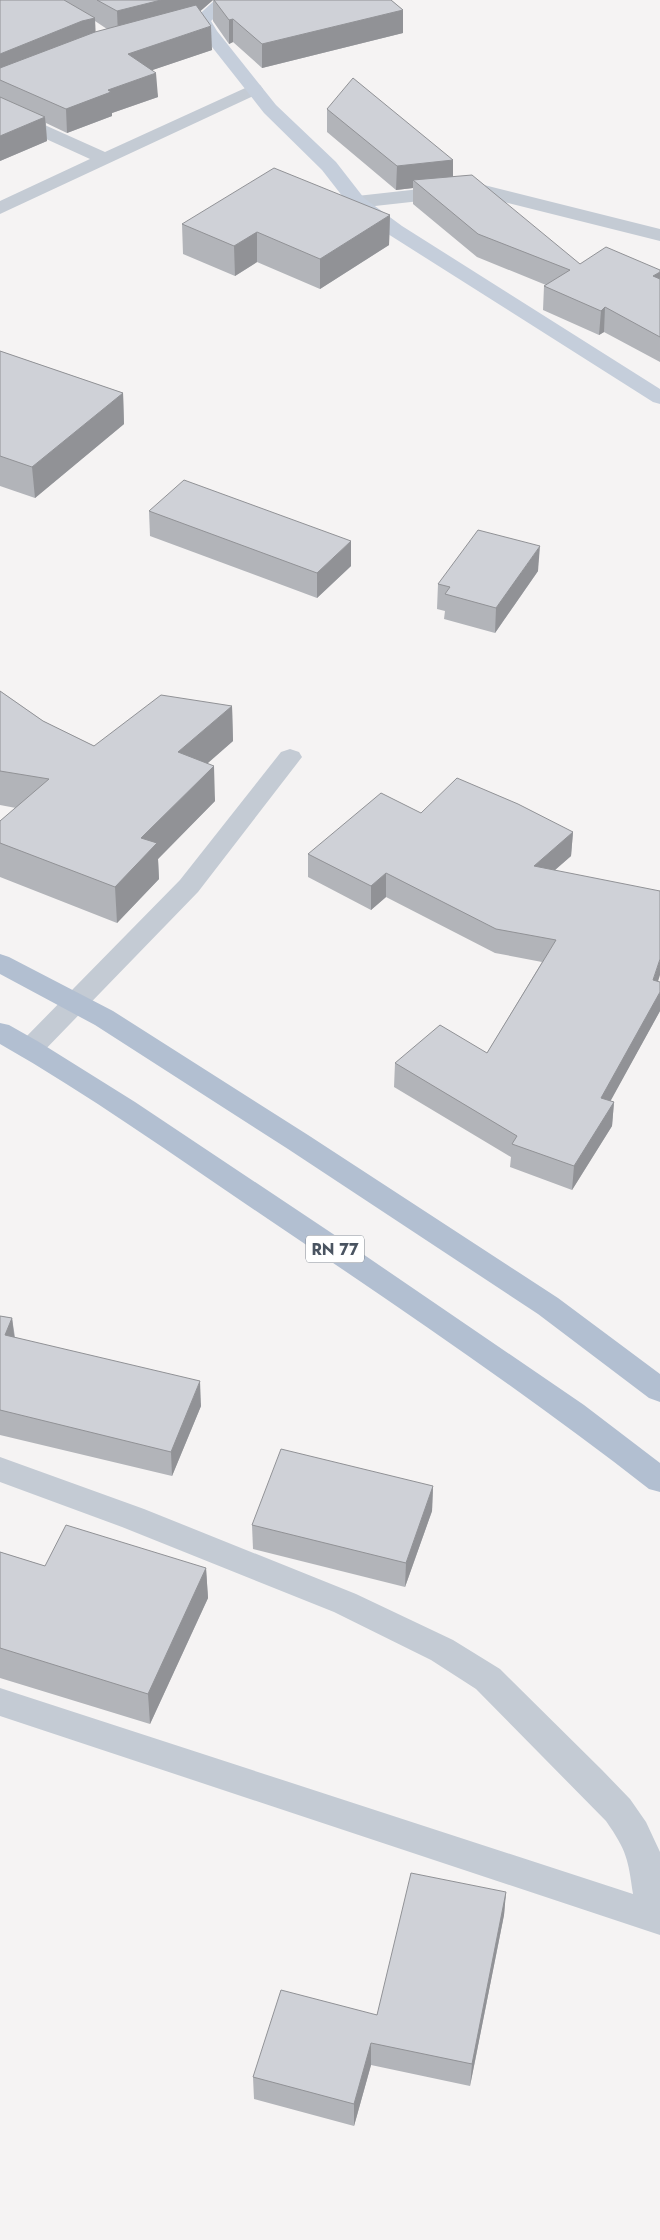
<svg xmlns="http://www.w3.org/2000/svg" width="660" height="2240" font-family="Jost,sans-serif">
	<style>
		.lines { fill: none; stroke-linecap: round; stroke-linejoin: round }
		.service { fill: #c4cbd4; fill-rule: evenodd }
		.minor { fill: #c4cbd4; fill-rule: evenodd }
		.secondary { fill: #c5cedb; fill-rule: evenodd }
		.primary { fill: #b2bfd1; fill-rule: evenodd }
		.wall { fill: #b2b4b9; fill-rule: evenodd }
		.shaded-wall { fill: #919296 }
		.building { fill: #cfd1d7; stroke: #919296 }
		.labels { text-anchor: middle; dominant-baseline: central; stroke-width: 4; stroke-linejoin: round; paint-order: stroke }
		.shield { fill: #fff; stroke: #808790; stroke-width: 1 }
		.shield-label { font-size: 16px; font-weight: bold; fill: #4a5461 }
	</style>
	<rect width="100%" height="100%" fill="#f5f3f3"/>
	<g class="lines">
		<path class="service" d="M290 749 299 752 302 757 198 892 39 1056 30 1058 21 1056 17 1049 21 1042 180 880 281 752Z"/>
		<g class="minor">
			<path d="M254 84 260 85 263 89 260 93 0 214V201L90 159 0 118V105L105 152Z"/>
			<path d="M456 185H484L660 229V241L484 197H456L357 208 350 206 347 202 350 198 357 196Z"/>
			<path d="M0 1457 144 1509 356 1594 453 1640 500 1669 602 1770 630 1799 646 1822 660 1852V1935L0 1716V1688L633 1894C628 1859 627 1851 606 1821L476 1689 431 1660 334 1612 122 1527 0 1482Z"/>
		</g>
		<path class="secondary" d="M215 0H235L211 21 217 31 276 105 336 162 364 198 402 226 660 389V404L653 402 388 234 350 206 322 170 264 113 201 33 193 20Z"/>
		<g class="primary">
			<path d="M0 954 9 957 113 1011 308 1135 558 1298 660 1374V1402L649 1398 538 1314 288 1149 95 1025 0 974Z"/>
			<path d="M0 1023 9 1025 39 1042 135 1102 357 1250 584 1405 660 1463V1492L649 1489C526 1393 397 1306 268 1219 180 1160 93 1097 0 1044Z"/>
		</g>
	</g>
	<g class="wall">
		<path d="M0 0H391L403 10V33L262 68 233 42 229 44 213 21V0L200 11 212 50 152 70 158 97 112 113V116L67 133 46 123 47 141 0 161ZM95 21 107 29 95 32Z"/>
		<path d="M327 109 453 160V177L580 264 660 270V362L604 332 599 335 543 310 544 286 546 285 477 257 413 204V188L396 190 327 132Z"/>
		<path d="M390 215 389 245 320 289 257 262 235 276 183 254 182 224Z"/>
		<path d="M0 351 123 393 124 424 35 498 0 486Z"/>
		<path d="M149 511 351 566 317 598 150 536Z"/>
		<path d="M538 571 495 633 444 619 445 611 437 609 438 584Z"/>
		<path d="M0 691 43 721 94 746 232 706 233 741 208 763 215 801 158 859 159 879 117 923 0 877V821L16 808 0 805Z"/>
		<path d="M421 813 573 832 571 856 555 870 658 982 660 1011 610 1101 614 1102 612 1126 572 1190 510 1167 511 1157 394 1087 395 1063 487 1053 542 962 495 953 386 897 371 910 308 877V854Z"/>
		<path d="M0 1316 12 1318 15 1337 201 1406 172 1476 0 1435Z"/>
		<path d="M433 1486 432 1511 405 1587 253 1549 252 1525Z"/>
		<path d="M0 1552 45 1566 206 1568 208 1598 150 1724 0 1678Z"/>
		<path d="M506 1892 504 1915 470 2086 371 2065 354 2126 254 2099 253 2077 377 2015Z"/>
	</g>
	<g class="shaded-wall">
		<path d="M161 0H213L196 15 118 35 117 11Z"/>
		<path d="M403 10V33L262 68V44Z"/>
		<path d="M95 18 96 41 0 79V54L82 21Z"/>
		<path d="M233 19V42L229 44V20Z"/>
		<path d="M211 26 212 50 129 78 128 54Z"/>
		<path d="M156 73 158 97 112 113V116L67 133 66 109 108 90Z"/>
		<path d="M45 117 47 141 0 161V136Z"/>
		<path d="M453 160V183L413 180V188L396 190 397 166Z"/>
		<path d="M390 215 389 245 320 289V259Z"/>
		<path d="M257 232V262L235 276 234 246Z"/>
		<path d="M660 272V287L653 276Z"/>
		<path d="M605 307 604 332 599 335 601 311Z"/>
		<path d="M123 393 124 424 35 498 32 467Z"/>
		<path d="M351 541V566L317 598V573Z"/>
		<path d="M540 546 538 571 495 633 496 608Z"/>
		<path d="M232 706 233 741 179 788 178 752Z"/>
		<path d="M214 766 215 801 158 859 159 879 117 923 115 887 141 838Z"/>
		<path d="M573 832 571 856 532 890 534 866Z"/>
		<path d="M386 873V897L371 910V886Z"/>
		<path d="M660 959V975L651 1004 653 980Z"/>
		<path d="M660 992V1011L599 1122 601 1098Z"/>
		<path d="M614 1102 612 1126 572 1190 574 1166Z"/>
		<path d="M12 1318 15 1343 5 1335Z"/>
		<path d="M200 1381 201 1406 172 1476 171 1452Z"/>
		<path d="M433 1486 432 1511 405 1587 406 1563Z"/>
		<path d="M206 1568 208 1598 150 1724 148 1694Z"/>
		<path d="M506 1892 504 1915 470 2086 472 2064Z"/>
		<path d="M371 2043V2065L354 2126V2104Z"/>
	</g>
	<g class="building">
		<path d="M0 0H64L95 18 82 21 0 54Z"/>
		<path d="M97 0H161L117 11Z"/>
		<path d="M214 0H391L403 10 262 44 233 19 229 20Z"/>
		<path d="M196 5 211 26 128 54 156 73 108 90 111 92 66 109 0 80V68L95 32Z"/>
		<path d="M353 78 453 160 397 166 327 109Z"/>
		<path d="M0 97 45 117 0 136Z"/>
		<path d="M274 168 390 215 320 259 257 232 234 246 182 224Z"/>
		<path d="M472 175 580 264 606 247 660 270V272L653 276 660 279V337L605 307 601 311 544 286 570 270 478 234 413 180Z"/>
		<path d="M0 351 123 393 32 467 0 456Z"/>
		<path d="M184 480 351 541 317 573 149 511Z"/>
		<path d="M478 530 540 546 496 608 445 594 450 587 438 584Z"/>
		<path d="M0 691 43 721 94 746 161 695 232 706 178 752 214 766 141 838 157 843 115 887 0 843V821L49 779 0 771Z"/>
		<path d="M457 778 518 804 573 832 534 866 660 891V959L653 980 660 982V992L601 1098 614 1102 574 1166 512 1144 517 1136 395 1063 440 1025 487 1053 556 940 496 929 386 873 371 886 308 854 381 793 421 813Z"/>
		<path d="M0 1316 12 1318 5 1335 200 1381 171 1452 0 1410Z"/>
		<path d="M281 1449 433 1486 406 1563 252 1525Z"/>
		<path d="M66 1525 206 1568 148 1694 0 1648V1552L45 1566Z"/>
		<path d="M411 1873 506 1892 472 2064 371 2043 354 2104 253 2077 281 1990 377 2015Z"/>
	</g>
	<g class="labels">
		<rect class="shield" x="306" y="1235.5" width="58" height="27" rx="4"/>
		<g class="shield-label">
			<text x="335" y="1249">RN 77</text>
		</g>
	</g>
</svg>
